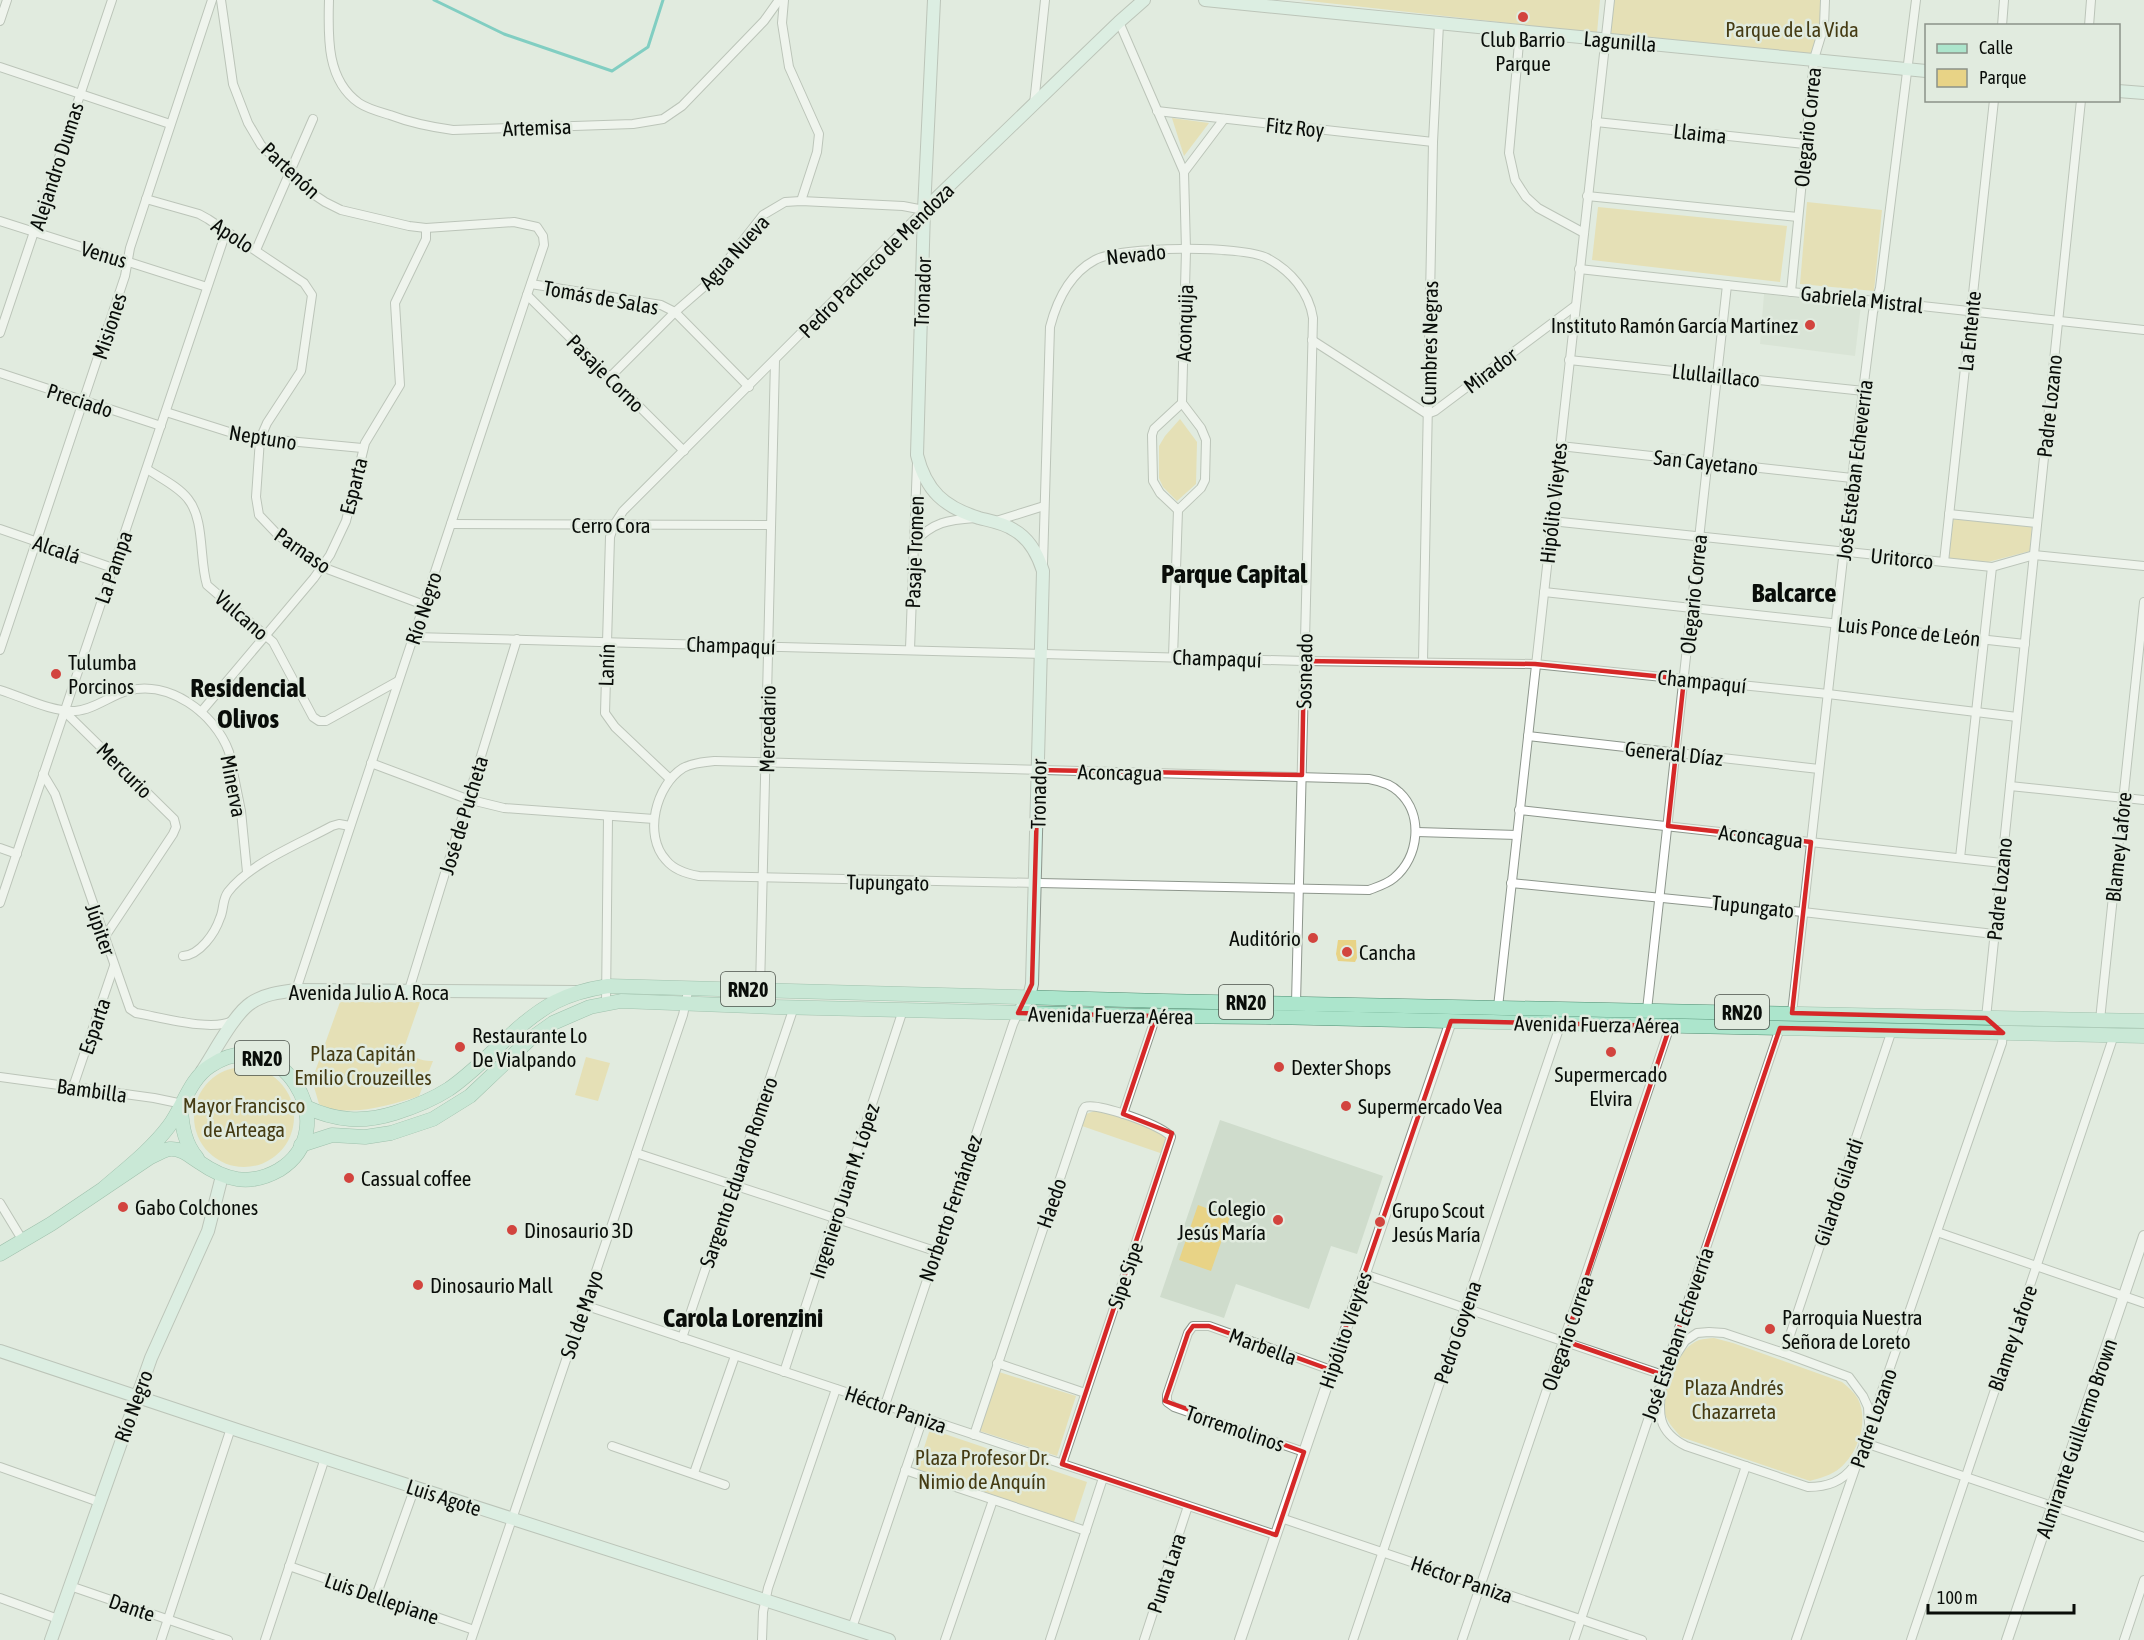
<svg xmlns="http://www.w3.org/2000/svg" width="2144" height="1640" font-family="'Asap Condensed',sans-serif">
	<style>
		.built { fill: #cfdccc }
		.green { fill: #e8d386 }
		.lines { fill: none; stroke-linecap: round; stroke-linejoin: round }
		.stream { stroke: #0daba0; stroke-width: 3 }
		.minor-casing { stroke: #8d968c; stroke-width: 10 }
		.tertiary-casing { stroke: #8d968c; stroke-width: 12 }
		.secondary-casing { stroke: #8d968c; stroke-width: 14 }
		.primary-casing { stroke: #4f8e72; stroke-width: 15 }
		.minor { stroke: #fff; stroke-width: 8 }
		.tertiary { stroke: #fff; stroke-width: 10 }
		.secondary { stroke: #d6f2e6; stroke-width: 12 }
		.primary { stroke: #ace5cc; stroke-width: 14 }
		.marked { fill: none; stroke: #d62828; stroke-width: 4.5; stroke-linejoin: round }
		.poi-dot { fill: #d2443e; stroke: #e1ebdf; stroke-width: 2 }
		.labels { text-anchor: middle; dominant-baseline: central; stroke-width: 5; stroke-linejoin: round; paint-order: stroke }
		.shield { fill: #e1ebdf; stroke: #4a5049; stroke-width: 1.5 }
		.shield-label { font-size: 20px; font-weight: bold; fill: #090d09 }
		.park-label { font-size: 21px; fill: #453b13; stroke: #e1ebdf }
		.poi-label { font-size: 21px; fill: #090d09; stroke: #e1ebdf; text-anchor: start }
		.street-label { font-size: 21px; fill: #090d09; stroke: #e1ebdf }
		.district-label { font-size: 27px; font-weight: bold; fill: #090d09; stroke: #e1ebdf }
	</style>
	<rect width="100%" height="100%" fill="#e1ebdf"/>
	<g class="built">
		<path d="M1764 294 1861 305 1855 356 1760 344Z"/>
		<path d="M1220 1120 1383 1176 1357 1254 1331 1246 1309 1309 1236 1284 1224 1318 1160 1297Z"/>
	</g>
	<g class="green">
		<path d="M1300 0H1600L1597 33Z"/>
		<path d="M1610 0H1825V1L1814 59 1605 40Z"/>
		<path d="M1172 118 1209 123 1184 156Z"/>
		<path d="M1807 202 1882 210 1874 291 1800 284Z"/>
		<path d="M1598 207 1787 226 1780 282 1592 260Z"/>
		<path d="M1180 419 1197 442 1196 484 1177 501 1163 487 1159 478V446L1165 436Z"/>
		<path d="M1952 519 2032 526 2030 551 1988 562 1948 559Z"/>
		<path d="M1338 940H1356L1357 958 1355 962 1338 961 1336 954Z"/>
		<path d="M340 1002H420L403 1051C412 1056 423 1062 433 1061L419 1096C392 1105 345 1119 319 1104L312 1080Z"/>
		<path d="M586 1057 610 1063 598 1101 575 1095Z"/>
		<circle cx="244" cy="1117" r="50"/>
		<path d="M1097 1110 1163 1131C1167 1140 1165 1145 1163 1154L1082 1126 1086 1114Z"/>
		<path d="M1198 1205 1230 1217 1211 1271 1179 1260Z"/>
		<path d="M1714 1338 1733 1343 1842 1382C1848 1387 1854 1392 1858 1399 1869 1421 1858 1453 1840 1468 1832 1475 1820 1478 1810 1481L1681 1437C1674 1429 1665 1420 1664 1409 1660 1385 1677 1349 1699 1340 1704 1339 1709 1338 1714 1338Z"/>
		<path d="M999 1372 1076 1396 1057 1456 980 1431Z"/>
		<path d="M930 1429 1087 1482 1074 1522 917 1470Z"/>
	</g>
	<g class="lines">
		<path class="stream" d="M434 0 504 34 612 71 648 47 663 0"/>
		<defs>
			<g id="minor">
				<path d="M221 0 233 84 248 123 261 145 307 190 325 202 341 210 409 226 426 228 514 222 537 227 543 236 544 245 527 295 296 990"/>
				<path d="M329 0C328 36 326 80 359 103 368 109 380 112 390 115 411 123 431 127 453 130L633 124 663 119 682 106 764 21 779 0"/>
				<path d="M784 0 782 23 789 67 819 134 817 152 801 201"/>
				<path d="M0 21 7 0"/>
				<path d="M1119 22 1184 172 1186 250 1182 403 1201 428 1206 440 1205 480 1201 488 1178 510 1173 657"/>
				<path d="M2002 26 2004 0"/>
				<path d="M2089 26 2091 0"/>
				<path d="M1520 32 1509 153 1515 180 1526 197 1538 208 1584 233"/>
				<path d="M0 67 170 124"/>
				<path d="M1034 104 1045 0"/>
				<path d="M1157 111 1433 142"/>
				<path d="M1596 122 1805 144"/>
				<path d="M1184 172 1224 119"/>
				<path d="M1587 196 1798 217"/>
				<path d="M146 199 199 214 208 219 304 283 312 295 301 371 267 423 260 439 256 497 259 515 279 536 322 567 424 605"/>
				<path d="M0 221 207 287"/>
				<path d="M256 250 313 119"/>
				<path d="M1579 269 2144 330"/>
				<path d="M531 284 661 305 675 312 749 387"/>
				<path d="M1791 292 1814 59 1824 26 1825 0"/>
				<path d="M527 295 684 451"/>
				<path d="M0 333 112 0"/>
				<path d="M1312 340 1427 414 1435 411 1575 306"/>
				<path d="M1569 360 1864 391"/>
				<path d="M0 373 161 426"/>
				<path d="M610 377 675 312 713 279 763 215 785 202 801 201 903 206 924 210 623 511 614 525 610 537 605 713 615 727 670 779"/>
				<path d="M166 412 245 437 362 448"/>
				<path d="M1560 446 1852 478"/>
				<path d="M147 469C160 478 178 486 188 499 205 520 199 559 207 585L273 642 313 717 319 721H326L398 681"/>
				<path d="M1178 510 1160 493 1153 481 1152 435 1154 429 1182 403"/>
				<path d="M1949 514 2037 523"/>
				<path d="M996 521 1044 506"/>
				<path d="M1551 521 1992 567 2034 555 2144 566"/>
				<path d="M451 524 771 525"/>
				<path d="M0 529 113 568"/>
				<path d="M914 542C934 522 947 520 975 518"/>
				<path d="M1944 562 1994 100"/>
				<path d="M1043 564 1050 327C1057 300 1069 274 1095 260 1120 246 1242 245 1267 258 1291 271 1309 292 1313 318L1296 1003"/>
				<path d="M1544 592 2025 644"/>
				<path d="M413 637 1304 661 1535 664 1828 694 2017 717"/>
				<path d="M910 649 917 463"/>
				<path d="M0 650 125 276 130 248 212 0"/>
				<path d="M1423 661 1433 142 1439 24"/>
				<path d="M0 690C23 697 51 712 75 711 93 710 110 696 127 691 168 679 215 713 229 752L241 811 247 872"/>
				<path d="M64 711 174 819 176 827 173 834 104 938"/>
				<path d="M201 712 314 578 330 555 346 521 365 443 400 385 395 303 426 239V228"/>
				<path d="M1528 736 1819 769"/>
				<path d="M715 761 1369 779C1380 781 1391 784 1399 792 1424 815 1419 857 1394 878 1387 884 1377 887 1369 890L699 876C687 874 674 870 666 860 643 835 656 785 683 768 692 763 704 762 715 761Z"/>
				<path d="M371 763 467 799 504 808 654 819"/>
				<path d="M43 774 55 794 130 1009 136 1013C160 1017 212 1032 232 1021"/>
				<path d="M2010 786 2144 800"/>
				<path d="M1519 810 2002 863"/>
				<path d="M1417 832 1517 835"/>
				<path d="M0 848 17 854"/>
				<path d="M1960 858 1992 567"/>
				<path d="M1511 883 1803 912 1994 934"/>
				<path d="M0 903 226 232"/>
				<path d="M183 956C200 955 215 933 220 918 224 910 222 900 228 892 250 863 299 844 332 826L339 824 350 826"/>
				<path d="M760 989 775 360"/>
				<path d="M409 990 517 639"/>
				<path d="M606 1003 608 817"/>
				<path d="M1498 1007 1610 0"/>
				<path d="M1647 1010 1727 285"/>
				<path d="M1792 1013 1852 478 1873 312 1880 288 1916 0"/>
				<path d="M1989 1020 1986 1018 2081 100"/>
				<path d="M2100 1020 2144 602"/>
				<path d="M0 1077 154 1098 183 1104"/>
				<path d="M73 1087 114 966"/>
				<path d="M1123 1114 1156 1016"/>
				<path d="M636 1153 935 1251"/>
				<path d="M0 1203 23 1241"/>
				<path d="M1937 1232 2144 1303"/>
				<path d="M1364 1274 1663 1375C1660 1407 1652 1429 1686 1446L1808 1487C1827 1487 1842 1482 1854 1466"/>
				<path d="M584 1305 1276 1535"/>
				<path d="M682 1338 794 1007"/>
				<path d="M1784 1353 1892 1030"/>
				<path d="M1669 1358 1780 1028"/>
				<path d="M997 1363 1085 1393"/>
				<path d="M784 1372 903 1010"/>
				<path d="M1663 1375 1685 1341 1697 1333 1709 1332 1724 1333 1784 1353 1849 1377 1863 1396 1868 1407 1869 1423"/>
				<path d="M885 1405 1013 1024 1018 1013"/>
				<path d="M974 1435 1083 1110 1085 1107C1097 1102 1164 1126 1171 1137L1062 1464"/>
				<path d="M1865 1443 2144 1537"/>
				<path d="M612 1446 725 1485"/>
				<path d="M1304 1452 1174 1407 1167 1402V1395L1188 1333 1193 1326H1209L1331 1370"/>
				<path d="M0 1467 99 1502"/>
				<path d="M905 1470 1086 1531"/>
				<path d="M694 1473 735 1356"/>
				<path d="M1281 1518 1642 1640"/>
				<path d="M289 1566 474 1630"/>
				<path d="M70 1586 228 1640"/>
				<path d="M376 1596 415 1487"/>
				<path d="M0 1598 58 1619"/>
				<path d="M852 1628 923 1418"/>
				<path d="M161 1640 231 1428"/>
				<path d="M265 1640 325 1458"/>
				<path d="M471 1640 683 1015 689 987"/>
				<path d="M762 1640 763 1612 768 1588 836 1389"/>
				<path d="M945 1640 993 1500"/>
				<path d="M1050 1640 1103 1478"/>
				<path d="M1144 1640 1188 1506"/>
				<path d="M1353 1640 1561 1023"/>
				<path d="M1462 1640 1670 1026"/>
				<path d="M1574 1640 1658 1390"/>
				<path d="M1687 1640 1746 1466"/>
				<path d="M1796 1640 2002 1043 2003 1033 2000 1031"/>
				<path d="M1911 1640 2114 1035"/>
				<path d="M2124 1640 2144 1580"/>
			</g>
			<g id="tertiary">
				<path d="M1240 1640 1451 1021"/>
				<path d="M2007 1640 2144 1236"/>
			</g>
			<g id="secondary">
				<path d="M934 0 924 210 917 455C926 491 944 507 979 518 991 521 1004 523 1014 530 1030 539 1038 555 1043 571L1032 984 1029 997 1018 1013"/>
				<path d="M1205 0 1926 71"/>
				<path d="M2118 91 2144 93"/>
				<path d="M924 210 1119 22 1144 0"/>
				<path d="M202 1071C214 1053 234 1014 251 1003 264 994 281 992 296 990L576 992"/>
				<path d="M0 1351 240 1431 889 1640"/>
				<path d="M51 1640 151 1358 208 1231 222 1176"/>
			</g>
			<g id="primary">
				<path d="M306 1107C336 1121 363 1123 395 1113 414 1107 432 1100 449 1089 487 1063 514 1024 555 1002 572 993 589 989 608 986L1163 1001 2144 1021"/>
				<path d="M181 1109C182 1127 185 1144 197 1158"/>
				<path d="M301 1145 332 1135 365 1137 391 1133 433 1119 470 1096 529 1040 553 1023 590 1007 621 1001 775 1007 1156 1016 1266 1017 2144 1036"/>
				<path d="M0 1254 51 1224 149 1158C155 1155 163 1150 170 1149 181 1148 190 1156 199 1162 225 1180 249 1187 279 1170 347 1128 279 1019 210 1066 190 1079 183 1107 169 1126 151 1150 126 1169 103 1189"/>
			</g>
		</defs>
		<use href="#minor" class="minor-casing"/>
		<use href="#tertiary" class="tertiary-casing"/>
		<use href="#secondary" class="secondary-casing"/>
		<use href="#primary" class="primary-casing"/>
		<use href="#minor" class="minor"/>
		<use href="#tertiary" class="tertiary"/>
		<use href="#secondary" class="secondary"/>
		<use href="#primary" class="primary"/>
	</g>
	<path d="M0 0H2144V1640H0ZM1304 661 1535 664 1684 679 1668 826 1811 842 1792 1013 1986 1018 2003 1033 1780 1028 1663 1375 1565 1341 1670 1026 1451 1021 1331 1370 1209 1326H1193L1188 1333 1165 1401 1304 1452 1276 1535 1062 1464 1172 1133 1123 1114 1156 1016 1018 1013 1032 984 1038 770 1302 775Z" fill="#e1ebdf" fill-opacity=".55" fill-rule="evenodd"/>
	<path class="marked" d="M1304 661 1535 664 1684 679 1668 826 1811 842 1792 1013 1986 1018 2003 1033 1780 1028 1663 1375 1565 1341 1670 1026 1451 1021 1331 1370 1209 1326H1193L1188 1333 1165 1401 1304 1452 1276 1535 1062 1464 1172 1133 1123 1114 1156 1016 1018 1013 1032 984 1038 770 1302 775Z"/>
	<g class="poi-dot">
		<circle cx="1523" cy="17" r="6"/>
		<circle cx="1810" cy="325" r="6"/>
		<circle cx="56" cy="674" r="6"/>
		<circle cx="1313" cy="938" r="6"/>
		<circle cx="1347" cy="952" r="6"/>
		<circle cx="460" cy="1047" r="6"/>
		<circle cx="1611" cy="1052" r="6"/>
		<circle cx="1279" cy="1067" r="6"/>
		<circle cx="1346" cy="1106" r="6"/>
		<circle cx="349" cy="1178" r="6"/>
		<circle cx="123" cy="1207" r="6"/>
		<circle cx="1278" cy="1220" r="6"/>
		<circle cx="1380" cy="1222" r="6"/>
		<circle cx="512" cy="1230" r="6"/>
		<circle cx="418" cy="1285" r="6"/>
		<circle cx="1770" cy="1329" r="6"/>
	</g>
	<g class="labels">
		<g class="shield">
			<rect x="721" y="972" width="54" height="34" rx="4.5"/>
			<rect x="1219" y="985" width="54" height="34" rx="4.5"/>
			<rect x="1715" y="995" width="54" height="34" rx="4.5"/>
			<rect x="235" y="1041" width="54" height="34" rx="4.5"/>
		</g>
		<g class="shield-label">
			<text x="748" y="989">RN20</text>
			<text x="1246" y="1002">RN20</text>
			<text x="1742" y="1012">RN20</text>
			<text x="262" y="1058">RN20</text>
		</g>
		<g class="park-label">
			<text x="1792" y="29">Parque de la Vida</text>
			<text x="363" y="1053">Plaza Capitán<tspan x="363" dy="24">Emilio Crouzeilles</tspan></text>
			<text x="244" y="1105">Mayor Francisco<tspan x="244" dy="24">de Arteaga</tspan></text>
			<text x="1734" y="1387">Plaza Andrés<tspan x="1734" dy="24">Chazarreta</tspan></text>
			<text x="982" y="1457">Plaza Profesor Dr.<tspan x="982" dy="24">Nimio de Anquín</tspan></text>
		</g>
		<g class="poi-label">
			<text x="1523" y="39" text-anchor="middle">Club Barrio<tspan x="1523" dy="24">Parque</tspan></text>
			<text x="1798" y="325" text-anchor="end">Instituto Ramón García Martínez</text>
			<text x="68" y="662">Tulumba<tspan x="68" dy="24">Porcinos</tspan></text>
			<text x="1301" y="938" text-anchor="end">Auditório</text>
			<text x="1359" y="952">Cancha</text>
			<text x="472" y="1035">Restaurante Lo<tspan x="472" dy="24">De Vialpando</tspan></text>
			<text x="1291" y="1067">Dexter Shops</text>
			<text x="1611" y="1074" text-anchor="middle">Supermercado<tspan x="1611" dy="24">Elvira</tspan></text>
			<text x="1358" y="1106">Supermercado Vea</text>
			<text x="361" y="1178">Cassual coffee</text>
			<text x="135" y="1207">Gabo Colchones</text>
			<text x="1266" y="1208" text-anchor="end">Colegio<tspan x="1266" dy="24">Jesús María</tspan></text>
			<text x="1392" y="1210">Grupo Scout<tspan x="1392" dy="24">Jesús María</tspan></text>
			<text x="524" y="1230">Dinosaurio 3D</text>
			<text x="430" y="1285">Dinosaurio Mall</text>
			<text x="1782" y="1317">Parroquia Nuestra<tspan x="1782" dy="24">Señora de Loreto</tspan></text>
		</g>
		<g class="street-label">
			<text transform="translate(1620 41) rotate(5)">Lagunilla</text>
			<text transform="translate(537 127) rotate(-2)">Artemisa</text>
			<text transform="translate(1295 127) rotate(6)">Fitz Roy</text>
			<text transform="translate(1807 127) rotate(-84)">Olegario Correa</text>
			<text transform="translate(1700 133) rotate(6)">Llaima</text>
			<text transform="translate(56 166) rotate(-72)">Alejandro Dumas</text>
			<text transform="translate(291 170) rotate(43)">Partenón</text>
			<text transform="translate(233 235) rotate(33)">Apolo</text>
			<text transform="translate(734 252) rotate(-48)">Agua Nueva</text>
			<text transform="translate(104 254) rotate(17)">Venus</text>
			<text transform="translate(1136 254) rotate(-6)">Nevado</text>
			<text transform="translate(876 260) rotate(-45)">Pedro Pacheco de Mendoza</text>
			<text transform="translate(922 292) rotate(-88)">Tronador</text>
			<text transform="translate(601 297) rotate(10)">Tomás de Salas</text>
			<text transform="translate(1862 299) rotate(6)">Gabriela Mistral</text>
			<text transform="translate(1184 323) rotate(-88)">Aconquija</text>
			<text transform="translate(109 326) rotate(-72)">Misiones</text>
			<text transform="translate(1969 331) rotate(-84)">La Entente</text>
			<text transform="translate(1429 343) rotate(-89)">Cumbres Negras</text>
			<text transform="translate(1490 370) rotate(-37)">Mirador</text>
			<text transform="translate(606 373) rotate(45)">Pasaje Corno</text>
			<text transform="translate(1716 375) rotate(6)">Llullaillaco</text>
			<text transform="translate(80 400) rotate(18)">Preciado</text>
			<text transform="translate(2049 406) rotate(-84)">Padre Lozano</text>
			<text transform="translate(263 437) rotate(9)">Neptuno</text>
			<text transform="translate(1706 462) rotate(6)">San Cayetano</text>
			<text transform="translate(1854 470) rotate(-83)">José Esteban Echeverría</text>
			<text transform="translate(353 486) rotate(-76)">Esparta</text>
			<text transform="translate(1553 503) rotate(-84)">Hipólito Vieytes</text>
			<text x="611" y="525">Cerro Cora</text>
			<text transform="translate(57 549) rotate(19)">Alcalá</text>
			<text transform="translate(303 550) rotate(35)">Parnaso</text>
			<text transform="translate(914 552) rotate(-88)">Pasaje Tromen</text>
			<text transform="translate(1902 558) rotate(6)">Uritorco</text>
			<text transform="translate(113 567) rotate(-71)">La Pampa</text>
			<text transform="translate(1693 594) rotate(-84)">Olegario Correa</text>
			<text transform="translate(423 608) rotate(-72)">Río Negro</text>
			<text transform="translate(242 615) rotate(41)">Vulcano</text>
			<text transform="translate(1909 631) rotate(6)">Luis Ponce de León</text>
			<text transform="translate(731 645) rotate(2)">Champaquí</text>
			<text transform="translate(1217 658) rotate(2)">Champaquí</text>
			<text transform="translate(606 665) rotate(-88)">Lanín</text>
			<text transform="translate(1304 671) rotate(-89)">Sosneado</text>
			<text transform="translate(1702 681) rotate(6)">Champaquí</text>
			<text transform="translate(767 729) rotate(-89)">Mercedario</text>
			<text transform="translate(1674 753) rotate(6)">General Díaz</text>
			<text transform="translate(125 770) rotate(45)">Mercurio</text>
			<text transform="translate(1120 772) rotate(1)">Aconcagua</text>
			<text transform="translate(234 786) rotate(79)">Minerva</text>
			<text transform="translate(1038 794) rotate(-89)">Tronador</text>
			<text transform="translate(463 815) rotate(-73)">José de Pucheta</text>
			<text transform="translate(1761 836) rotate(6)">Aconcagua</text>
			<text transform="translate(2118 847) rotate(-84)">Blamey Lafore</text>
			<text transform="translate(888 882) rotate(1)">Tupungato</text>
			<text transform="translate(1999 889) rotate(-84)">Padre Lozano</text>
			<text transform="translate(1753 906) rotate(6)">Tupungato</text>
			<text transform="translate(101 929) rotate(71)">Júpiter</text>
			<text x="369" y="992">Avenida Julio A. Roca</text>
			<text transform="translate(1111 1015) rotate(1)">Avenida Fuerza Aérea</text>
			<text transform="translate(1597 1024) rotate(1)">Avenida Fuerza Aérea</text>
			<text transform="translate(94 1026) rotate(-71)">Esparta</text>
			<text transform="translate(92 1090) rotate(8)">Bambilla</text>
			<text transform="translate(738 1172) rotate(-71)">Sargento Eduardo Romero</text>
			<text transform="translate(844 1191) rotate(-72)">Ingeniero Juan M. López</text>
			<text transform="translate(1838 1192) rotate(-71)">Gilardo Gilardi</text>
			<text transform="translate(1051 1203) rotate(-71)">Haedo</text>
			<text transform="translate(950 1208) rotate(-71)">Norberto Fernández</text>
			<text transform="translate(1125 1275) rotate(-71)">Sipe Sipe</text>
			<text transform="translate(581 1314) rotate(-71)">Sol de Mayo</text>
			<text transform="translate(1345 1330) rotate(-71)">Hipólito Vieytes</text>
			<text transform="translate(1457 1332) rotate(-71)">Pedro Goyena</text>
			<text transform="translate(1567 1333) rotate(-71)">Olegario Correa</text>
			<text transform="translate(1677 1334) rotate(-71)">José Esteban Echeverría</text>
			<text transform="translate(2012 1338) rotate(-71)">Blamey Lafore</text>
			<text transform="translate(1263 1346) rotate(20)">Marbella</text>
			<text transform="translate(133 1406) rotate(-70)">Río Negro</text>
			<text transform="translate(896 1409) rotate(19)">Héctor Paniza</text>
			<text transform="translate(1873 1418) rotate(-71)">Padre Lozano</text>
			<text transform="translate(1235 1428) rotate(19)">Torremolinos</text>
			<text transform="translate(2076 1438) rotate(-71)">Almirante Guillermo Brown</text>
			<text transform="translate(444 1497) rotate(18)">Luis Agote</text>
			<text transform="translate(1166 1573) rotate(-72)">Punta Lara</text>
			<text transform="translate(1462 1579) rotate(19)">Héctor Paniza</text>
			<text transform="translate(382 1598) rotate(19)">Luis Dellepiane</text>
			<text transform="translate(132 1607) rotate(19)">Dante</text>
		</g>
		<g class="district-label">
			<text x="1234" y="573">Parque Capital</text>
			<text x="1794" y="592">Balcarce</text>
			<text x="248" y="687">Residencial<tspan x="248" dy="31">Olivos</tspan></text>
			<text x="743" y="1317">Carola Lorenzini</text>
		</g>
	</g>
	<rect x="1925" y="24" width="195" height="78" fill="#e1ebdf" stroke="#8b9289" stroke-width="1.5"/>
	<rect x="1937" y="44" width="30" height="9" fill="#ace5cc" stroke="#8b9289" stroke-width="1.5"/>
	<text x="1979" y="54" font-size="18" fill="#090d09">Calle</text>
	<rect x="1937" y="69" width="30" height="18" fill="#e8d386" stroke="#8b9289" stroke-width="1.5"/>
	<text x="1979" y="84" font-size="18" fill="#090d09">Parque</text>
	<path d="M1928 1604v9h146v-9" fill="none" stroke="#090d09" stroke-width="3"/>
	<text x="1937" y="1604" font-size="18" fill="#090d09" stroke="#e1ebdf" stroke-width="4.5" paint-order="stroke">100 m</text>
</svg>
